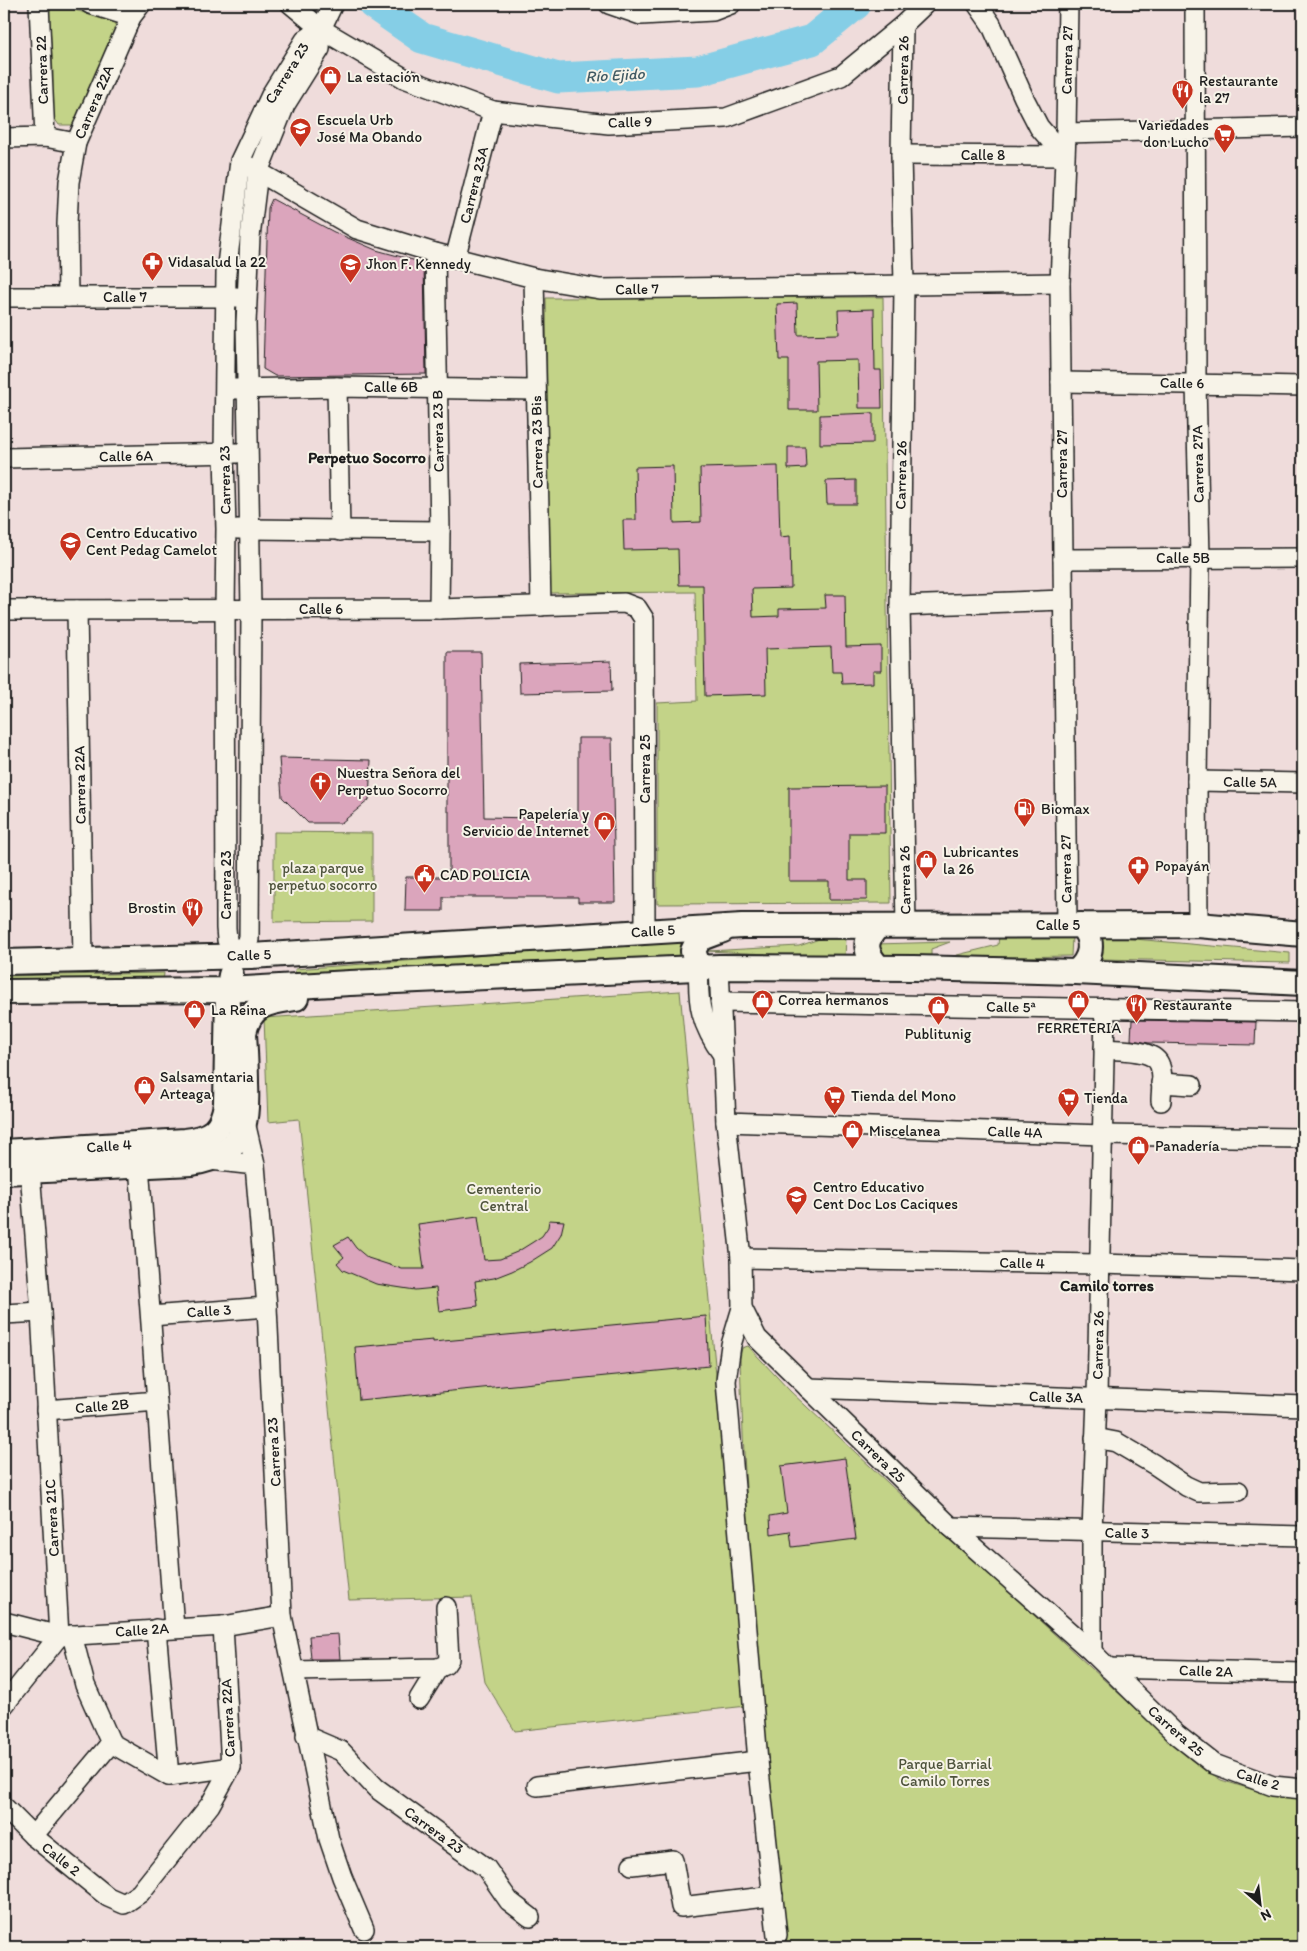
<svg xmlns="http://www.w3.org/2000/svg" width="1307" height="1951" font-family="Itim,sans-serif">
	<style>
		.green { fill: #c3d388; stroke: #707852 }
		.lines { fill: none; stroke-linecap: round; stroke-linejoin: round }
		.river { stroke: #85cee6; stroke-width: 31 }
		.building { fill: #dba5bc; stroke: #1c1c1c }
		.minor-casing { stroke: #1c1c1c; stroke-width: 22 }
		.major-casing { stroke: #1c1c1c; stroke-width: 28 }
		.minor { stroke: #f7f3e8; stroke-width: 19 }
		.major { stroke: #f7f3e8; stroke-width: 24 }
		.labels { text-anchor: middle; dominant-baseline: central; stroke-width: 4; stroke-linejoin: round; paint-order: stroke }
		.street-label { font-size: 15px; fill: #1c1c1c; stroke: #f7f3e8 }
		.poi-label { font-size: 15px; fill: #1c1c1c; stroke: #f7f3e8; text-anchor: start }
		.park-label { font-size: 15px; fill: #4e533c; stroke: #f7f3e8 }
		.water-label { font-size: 16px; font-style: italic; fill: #415a63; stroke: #f7f3e8 }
		.neighbourhood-label { font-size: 16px; font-weight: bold; fill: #1c1c1c; stroke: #f7f3e8 }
	</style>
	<rect width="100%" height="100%" fill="#efdcdb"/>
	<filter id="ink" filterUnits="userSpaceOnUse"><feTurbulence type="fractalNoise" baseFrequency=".02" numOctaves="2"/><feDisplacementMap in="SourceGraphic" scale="10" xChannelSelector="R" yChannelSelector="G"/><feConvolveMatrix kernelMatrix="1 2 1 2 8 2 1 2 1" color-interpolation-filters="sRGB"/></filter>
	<g filter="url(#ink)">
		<g class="green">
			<path d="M55 4 122 24 77 125H59L52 115 53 71 49 15 51 6Z"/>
			<path d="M883 297 891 903 657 904V703L697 701 695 592 549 593 546 298Z"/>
			<path d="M274 832 372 833V921L274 922Z"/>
			<path d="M828 936 846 937 845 958 708 951 799 946Z"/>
			<path d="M999 936 1072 937 1071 956 945 958 998 945Z"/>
			<path d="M1101 936 1290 953V963L1100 959Z"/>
			<path d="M681 941V957L296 977 295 969Z"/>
			<path d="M950 942 931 949V960L876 957 875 944Z"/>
			<path d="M164 973 163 983 4 985V976Z"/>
			<path d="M680 991 747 1706 515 1731 485 1682 472 1597 349 1600 299 1119 268 1122 264 1018Z"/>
			<path d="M748 1346 790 1391 920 1513 937 1526 1190 1759 1221 1780 1267 1794 1303 1799V1939L1301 1947H787C767 1751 746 1555 740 1358L742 1348Z"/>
		</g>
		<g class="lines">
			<path class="river" d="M373 4 422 38 558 78 698 71 812 40 856 4"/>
		</g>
		<g class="building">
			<path d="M272 199 334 232 376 250 424 263 426 374 275 376 263 369 268 208Z"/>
			<path d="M797 303 798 335 839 334 838 310 874 309 875 370H881L882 408H859L858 360 816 361 817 410H789V360H779L777 304Z"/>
			<path d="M873 413V443L820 444V415Z"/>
			<path d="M788 447H805L806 468 788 469Z"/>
			<path d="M673 466 674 523 701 522 700 468 778 466 780 537 790 536 791 588 752 589 753 617 779 616V609L826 608 825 595H845L846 647 881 646V671H873V683L842 684 841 672H832L831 647 765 649 766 694 705 696 703 585H679L678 549 624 550 623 520H636L635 467Z"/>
			<path d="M856 480V504H827L826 481Z"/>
			<path d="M447 652H481L484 817 534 818V816L578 818V738H612L615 902H578V897H443V911H405L406 877H449V811H447Z"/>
			<path d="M611 661 612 691 520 693 519 664Z"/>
			<path d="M279 758 371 760 369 800 341 823H308L282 797Z"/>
			<path d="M885 786V833H849V880H867V900H829V881H789V787Z"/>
			<path d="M1132 1020 1256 1022 1255 1045 1149 1043 1131 1040Z"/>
			<path d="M478 1216 484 1260 500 1259 517 1252 533 1242 542 1236 548 1227 549 1220 564 1221 561 1234 552 1248 530 1262 512 1271 494 1278 475 1281 478 1306 439 1311 436 1288 415 1290 376 1284 343 1270 337 1263 344 1257 334 1245 348 1237 356 1248 368 1258 402 1269H424L418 1224Z"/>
			<path d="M706 1316 709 1366 359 1400 355 1347 433 1340V1342Z"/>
			<path d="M845 1458 856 1539 792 1547 790 1531 771 1534 770 1516 787 1513 781 1466Z"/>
			<path d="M338 1634 340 1659H311L309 1636Z"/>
		</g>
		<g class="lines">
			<defs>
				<g id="minor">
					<path d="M39 4 45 137"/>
					<path d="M90 4 131 17"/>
					<path d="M291 4 321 29 404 78 493 111 609 124 726 118 841 76 903 25 925 4"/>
					<path d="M609 4 641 15 713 11 731 4"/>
					<path d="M977 4 991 24 1024 98 1039 127 1064 156"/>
					<path d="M1195 4 1196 383 1200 558 1197 781 1198 925"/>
					<path d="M903 25 901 155 904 285 900 606 906 926"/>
					<path d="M321 29 305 40 272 93 240 161 226 273 224 454 226 529 225 609 226 928 227 940 234 956 249 940 251 609 246 323 250 237 258 172 285 105 320 49 321 29 333 4"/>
					<path d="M1066 133 1303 127"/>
					<path d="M4 138 45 137 76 143"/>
					<path d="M901 155 1064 156"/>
					<path d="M250 167 357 229 435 253 534 278 600 289 1060 283"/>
					<path d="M435 253 440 531 439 609"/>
					<path d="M455 259 493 111"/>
					<path d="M534 278 541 606"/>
					<path d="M4 297H237"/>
					<path d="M68 297 67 224 69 182 76 143 131 17 141 4"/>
					<path d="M1061 382 1303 386"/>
					<path d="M337 387 340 531"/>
					<path d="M234 389 337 387 535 390"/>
					<path d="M4 458 237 453"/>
					<path d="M237 529 440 531"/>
					<path d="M1063 559 1303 558"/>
					<path d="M900 606 1063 600"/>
					<path d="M4 610 439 609 624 603 637 608 644 619 645 932"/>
					<path d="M77 610 83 961"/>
					<path d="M1197 781 1303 783"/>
					<path d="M1067 925 1060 283 1066 133 1068 4"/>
					<path d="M719 967 726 1122 741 1258 742 1308 757 1338 951 1527 1092 1652 1177 1735 1214 1764 1273 1786 1303 1789"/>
					<path d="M699 968C697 1004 701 1025 723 1055"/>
					<path d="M720 1002 1303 1012"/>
					<path d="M1104 1049C1119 1051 1155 1048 1160 1066 1164 1077 1161 1090 1161 1101"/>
					<path d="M1161 1083 1192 1085"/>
					<path d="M245 1122 255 1165 267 1307 282 1616 329 1839 342 1877 364 1929"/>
					<path d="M726 1122 1102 1135 1303 1138"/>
					<path d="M210 1160 255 1165"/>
					<path d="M139 1165 174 1628"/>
					<path d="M741 1258 1099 1264 1303 1270"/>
					<path d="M742 1308 731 1345 726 1381 758 1761 777 1935"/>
					<path d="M4 1314 41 1312"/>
					<path d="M151 1316 267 1307"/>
					<path d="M808 1388 1303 1406"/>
					<path d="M46 1410 157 1401"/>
					<path d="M1095 1438 1116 1442 1155 1465 1186 1486 1199 1492 1238 1491"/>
					<path d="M951 1527 1303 1536"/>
					<path d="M4 1622 59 1636 223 1626 282 1616"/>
					<path d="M156 1629 169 1776"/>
					<path d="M72 1635 85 1685 111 1743 169 1776 231 1767"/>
					<path d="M1092 1652V1532L1097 1398 1105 1008"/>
					<path d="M1108 1668 1303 1673"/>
					<path d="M294 1671 438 1668 445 1665 449 1659 446 1607"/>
					<path d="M419 1699 438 1668"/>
					<path d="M4 1705 59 1636 41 1312 30 1171"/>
					<path d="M306 1736 341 1751 376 1788 486 1868 509 1901 530 1917"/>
					<path d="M537 1786 758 1761"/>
					<path d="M4 1807 33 1836 108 1897 124 1904 140 1893 210 1805 231 1767 223 1626"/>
					<path d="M33 1836 111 1743"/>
					<path d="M632 1865 673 1860 681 1907 773 1896"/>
				</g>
				<g id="major">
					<path d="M878 926C863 941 864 952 879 968"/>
					<path d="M4 962 251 956 742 926 1198 925 1303 934"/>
					<path d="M699 968 693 951 699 939 723 930"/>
					<path d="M1076 972C1092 959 1095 941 1081 925"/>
					<path d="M4 992 228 990 350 983 719 967 914 968 1076 972 1303 983"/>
					<path d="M4 1152 185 1141C211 1138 222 1130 226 1104L228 990 231 975"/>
					<path d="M4 1172 192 1163C242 1155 248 1130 246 1083 246 1067 245 1050 244 1033 250 1003 270 1002 296 998"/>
				</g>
			</defs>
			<use href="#minor" class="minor-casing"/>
			<use href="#major" class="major-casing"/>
			<use href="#minor" class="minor"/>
			<use href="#major" class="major"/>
		</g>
	</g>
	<defs>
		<symbol id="shop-pin" viewBox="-11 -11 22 30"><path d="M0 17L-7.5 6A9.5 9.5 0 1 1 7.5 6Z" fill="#c8321e" stroke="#f7f3e8"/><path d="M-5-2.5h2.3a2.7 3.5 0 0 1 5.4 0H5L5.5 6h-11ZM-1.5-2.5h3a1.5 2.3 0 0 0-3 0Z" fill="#fff"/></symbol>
		<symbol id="restaurant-pin" viewBox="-11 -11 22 30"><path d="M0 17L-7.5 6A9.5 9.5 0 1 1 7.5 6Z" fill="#c8321e" stroke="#f7f3e8"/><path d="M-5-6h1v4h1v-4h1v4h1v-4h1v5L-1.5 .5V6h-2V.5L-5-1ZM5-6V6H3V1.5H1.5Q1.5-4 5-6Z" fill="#fff"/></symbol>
		<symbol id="school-pin" viewBox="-11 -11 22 30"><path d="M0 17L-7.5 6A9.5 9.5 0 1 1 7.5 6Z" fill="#c8321e" stroke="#f7f3e8"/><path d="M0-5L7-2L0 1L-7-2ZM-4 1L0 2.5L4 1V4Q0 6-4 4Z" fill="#fff"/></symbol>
		<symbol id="supermarket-pin" viewBox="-11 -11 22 30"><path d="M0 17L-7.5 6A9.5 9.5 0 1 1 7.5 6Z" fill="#c8321e" stroke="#f7f3e8"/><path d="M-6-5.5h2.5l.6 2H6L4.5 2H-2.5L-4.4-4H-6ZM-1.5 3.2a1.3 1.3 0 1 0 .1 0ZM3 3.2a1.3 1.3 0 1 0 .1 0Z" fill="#fff"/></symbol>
		<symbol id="pharmacy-pin" viewBox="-11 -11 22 30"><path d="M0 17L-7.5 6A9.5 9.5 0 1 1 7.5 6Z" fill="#c8321e" stroke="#f7f3e8"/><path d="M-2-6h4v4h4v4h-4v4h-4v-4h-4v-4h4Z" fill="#fff"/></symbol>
		<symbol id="church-pin" viewBox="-11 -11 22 30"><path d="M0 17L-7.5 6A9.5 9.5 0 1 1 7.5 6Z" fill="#c8321e" stroke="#f7f3e8"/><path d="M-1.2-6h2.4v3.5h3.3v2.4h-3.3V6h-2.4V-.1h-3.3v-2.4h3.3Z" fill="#fff"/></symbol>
		<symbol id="fuel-pin" viewBox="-11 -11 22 30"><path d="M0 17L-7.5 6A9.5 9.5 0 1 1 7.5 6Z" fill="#c8321e" stroke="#f7f3e8"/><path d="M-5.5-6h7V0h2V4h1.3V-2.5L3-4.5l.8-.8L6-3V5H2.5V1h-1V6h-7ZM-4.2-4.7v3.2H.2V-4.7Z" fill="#fff"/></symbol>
		<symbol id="civic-pin" viewBox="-11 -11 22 30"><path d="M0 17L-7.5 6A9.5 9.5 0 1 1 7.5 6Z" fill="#c8321e" stroke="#f7f3e8"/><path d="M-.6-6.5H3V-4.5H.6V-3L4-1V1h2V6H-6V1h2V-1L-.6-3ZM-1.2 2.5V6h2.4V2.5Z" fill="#fff"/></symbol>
	</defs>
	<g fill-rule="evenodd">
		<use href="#shop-pin" x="318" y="64" width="25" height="34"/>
		<use href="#restaurant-pin" x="1170" y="78" width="25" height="34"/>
		<use href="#school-pin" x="288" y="116" width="25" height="34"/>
		<use href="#supermarket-pin" x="1212" y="122" width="25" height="34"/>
		<use href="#pharmacy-pin" x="140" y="250" width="25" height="34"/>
		<use href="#school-pin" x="338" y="252" width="25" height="34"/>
		<use href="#school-pin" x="58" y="530" width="25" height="34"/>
		<use href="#church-pin" x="308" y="770" width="25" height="34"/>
		<use href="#fuel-pin" x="1012" y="796" width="25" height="34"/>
		<use href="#shop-pin" x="592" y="810" width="25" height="34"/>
		<use href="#shop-pin" x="914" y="848" width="25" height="34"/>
		<use href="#pharmacy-pin" x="1126" y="854" width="25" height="34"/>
		<use href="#civic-pin" x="412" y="862" width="25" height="34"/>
		<use href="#restaurant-pin" x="180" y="896" width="25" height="34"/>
		<use href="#shop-pin" x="750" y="988" width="25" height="34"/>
		<use href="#shop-pin" x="1066" y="988" width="25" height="34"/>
		<use href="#restaurant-pin" x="1124" y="992" width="25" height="34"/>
		<use href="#shop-pin" x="926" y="994" width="25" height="34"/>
		<use href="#shop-pin" x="182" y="998" width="25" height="34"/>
		<use href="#shop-pin" x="132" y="1074" width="25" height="34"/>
		<use href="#supermarket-pin" x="822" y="1084" width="25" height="34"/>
		<use href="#supermarket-pin" x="1056" y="1086" width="25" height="34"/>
		<use href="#shop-pin" x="840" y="1118" width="25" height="34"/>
		<use href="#shop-pin" x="1126" y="1134" width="25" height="34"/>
		<use href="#school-pin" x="784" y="1184" width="25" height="34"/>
	</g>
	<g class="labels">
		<g class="street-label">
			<text transform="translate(1067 60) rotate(-89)">Carrera 27</text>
			<text transform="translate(42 70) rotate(-92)">Carrera 22</text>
			<text transform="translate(903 70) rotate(-89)">Carrera 26</text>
			<text transform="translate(287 73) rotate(-58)">Carrera 23</text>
			<text transform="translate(94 102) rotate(-67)">Carrera 22A</text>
			<text transform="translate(630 122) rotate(-2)">Calle 9</text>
			<text x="983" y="155">Calle 8</text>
			<text transform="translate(474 185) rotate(-76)">Carrera 23A</text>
			<text transform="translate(637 289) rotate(-1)">Calle 7</text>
			<text x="125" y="297">Calle 7</text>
			<text transform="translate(1182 383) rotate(1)">Calle 6</text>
			<text x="391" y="387">Calle 6B</text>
			<text transform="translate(438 431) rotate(-91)">Carrera 23 B</text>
			<text transform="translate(537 442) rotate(-91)">Carrera 23 Bis</text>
			<text transform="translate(126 456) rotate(-1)">Calle 6A</text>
			<text transform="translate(1062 464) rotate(-90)">Carrera 27</text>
			<text transform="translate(1198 464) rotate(-91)">Carrera 27A</text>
			<text transform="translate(901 475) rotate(-89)">Carrera 26</text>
			<text transform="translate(225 480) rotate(-91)">Carrera 23</text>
			<text x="1183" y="558">Calle 5B</text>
			<text x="321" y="609">Calle 6</text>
			<text transform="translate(645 769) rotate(-90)">Carrera 25</text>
			<text transform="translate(1250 782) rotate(1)">Calle 5A</text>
			<text transform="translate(80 785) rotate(-91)">Carrera 22A</text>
			<text transform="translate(1066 869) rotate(-91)">Carrera 27</text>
			<text transform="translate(905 880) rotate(-91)">Carrera 26</text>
			<text transform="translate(226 885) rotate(-90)">Carrera 23</text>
			<text x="1058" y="925">Calle 5</text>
			<text transform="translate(653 931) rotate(-4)">Calle 5</text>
			<text transform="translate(249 955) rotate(-2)">Calle 5</text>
			<text transform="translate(1011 1007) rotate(1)">Calle 5ª</text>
			<text transform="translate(1015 1132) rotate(2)">Calle 4A</text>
			<text transform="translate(109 1146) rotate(-4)">Calle 4</text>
			<text transform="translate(1022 1263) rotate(1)">Calle 4</text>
			<text transform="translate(209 1311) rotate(-4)">Calle 3</text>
			<text transform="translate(1098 1345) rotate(-89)">Carrera 26</text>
			<text transform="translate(1056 1397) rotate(2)">Calle 3A</text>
			<text transform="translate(102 1406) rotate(-5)">Calle 2B</text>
			<text transform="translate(274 1452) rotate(-93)">Carrera 23</text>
			<text transform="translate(878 1456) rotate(44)">Carrera 25</text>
			<text transform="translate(52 1518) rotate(-93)">Carrera 21C</text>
			<text transform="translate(1127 1533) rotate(1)">Calle 3</text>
			<text transform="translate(142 1630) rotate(-4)">Calle 2A</text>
			<text transform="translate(1206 1671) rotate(2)">Calle 2A</text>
			<text transform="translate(228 1718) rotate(-93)">Carrera 22A</text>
			<text transform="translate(1176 1731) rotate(41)">Carrera 25</text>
			<text transform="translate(1258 1779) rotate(17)">Calle 2</text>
			<text transform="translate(434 1830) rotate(36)">Carrera 23</text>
			<text transform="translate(61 1859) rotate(39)">Calle 2</text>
		</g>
		<g class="poi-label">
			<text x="347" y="77">La estación</text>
			<text x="1199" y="81">Restaurante<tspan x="1199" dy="17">la 27</tspan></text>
			<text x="317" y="120">Escuela Urb<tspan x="317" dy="17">José Ma Obando</tspan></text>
			<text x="1209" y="125" text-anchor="end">Variedades<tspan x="1209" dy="17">don Lucho</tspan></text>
			<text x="168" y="262">Vidasalud la 22</text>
			<text x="366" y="264">Jhon F. Kennedy</text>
			<text x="86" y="533">Centro Educativo<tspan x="86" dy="17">Cent Pedag Camelot</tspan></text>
			<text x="337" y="773">Nuestra Señora del<tspan x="337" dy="17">Perpetuo Socorro</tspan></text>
			<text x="1041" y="809">Biomax</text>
			<text x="589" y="814" text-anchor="end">Papelería y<tspan x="589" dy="17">Servicio de Internet</tspan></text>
			<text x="943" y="852">Lubricantes<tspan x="943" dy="17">la 26</tspan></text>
			<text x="1155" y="866">Popayán</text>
			<text x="440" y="875">CAD POLICIA</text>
			<text x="176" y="908" text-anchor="end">Brostin</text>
			<text x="778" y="1000">Correa hermanos</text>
			<text x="1153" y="1005">Restaurante</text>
			<text x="211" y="1010">La Reina</text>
			<text x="1079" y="1028" text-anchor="middle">FERRETERIA</text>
			<text x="938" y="1034" text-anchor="middle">Publitunig</text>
			<text x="160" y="1077">Salsamentaria<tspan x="160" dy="17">Arteaga</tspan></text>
			<text x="851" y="1096">Tienda del Mono</text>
			<text x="1084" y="1098">Tienda</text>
			<text x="869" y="1131">Miscelanea</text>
			<text x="1155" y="1146">Panadería</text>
			<text x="813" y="1187">Centro Educativo<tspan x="813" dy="17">Cent Doc Los Caciques</tspan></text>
		</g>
		<g class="park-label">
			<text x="323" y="868">plaza parque<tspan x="323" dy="17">perpetuo socorro</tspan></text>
			<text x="504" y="1189">Cementerio<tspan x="504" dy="17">Central</tspan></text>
			<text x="945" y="1764">Parque Barrial<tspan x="945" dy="17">Camilo Torres</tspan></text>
		</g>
		<g class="water-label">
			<text transform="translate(615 75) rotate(-3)">Río Ejido</text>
		</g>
		<g class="neighbourhood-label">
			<text x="367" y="457">Perpetuo Socorro</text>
			<text x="1107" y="1285">Camilo torres</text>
		</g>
	</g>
	<rect width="1307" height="1951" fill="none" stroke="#f7f3e8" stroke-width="20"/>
	<rect x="10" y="10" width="1287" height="1931" fill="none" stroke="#1c1c1c" stroke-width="2" filter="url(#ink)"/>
	<g transform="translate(1260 1904) rotate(152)" stroke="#f7f3e8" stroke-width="4" paint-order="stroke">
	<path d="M0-4L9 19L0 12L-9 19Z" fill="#1c1c1c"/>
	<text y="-8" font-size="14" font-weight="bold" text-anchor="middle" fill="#1c1c1c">N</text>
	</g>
</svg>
